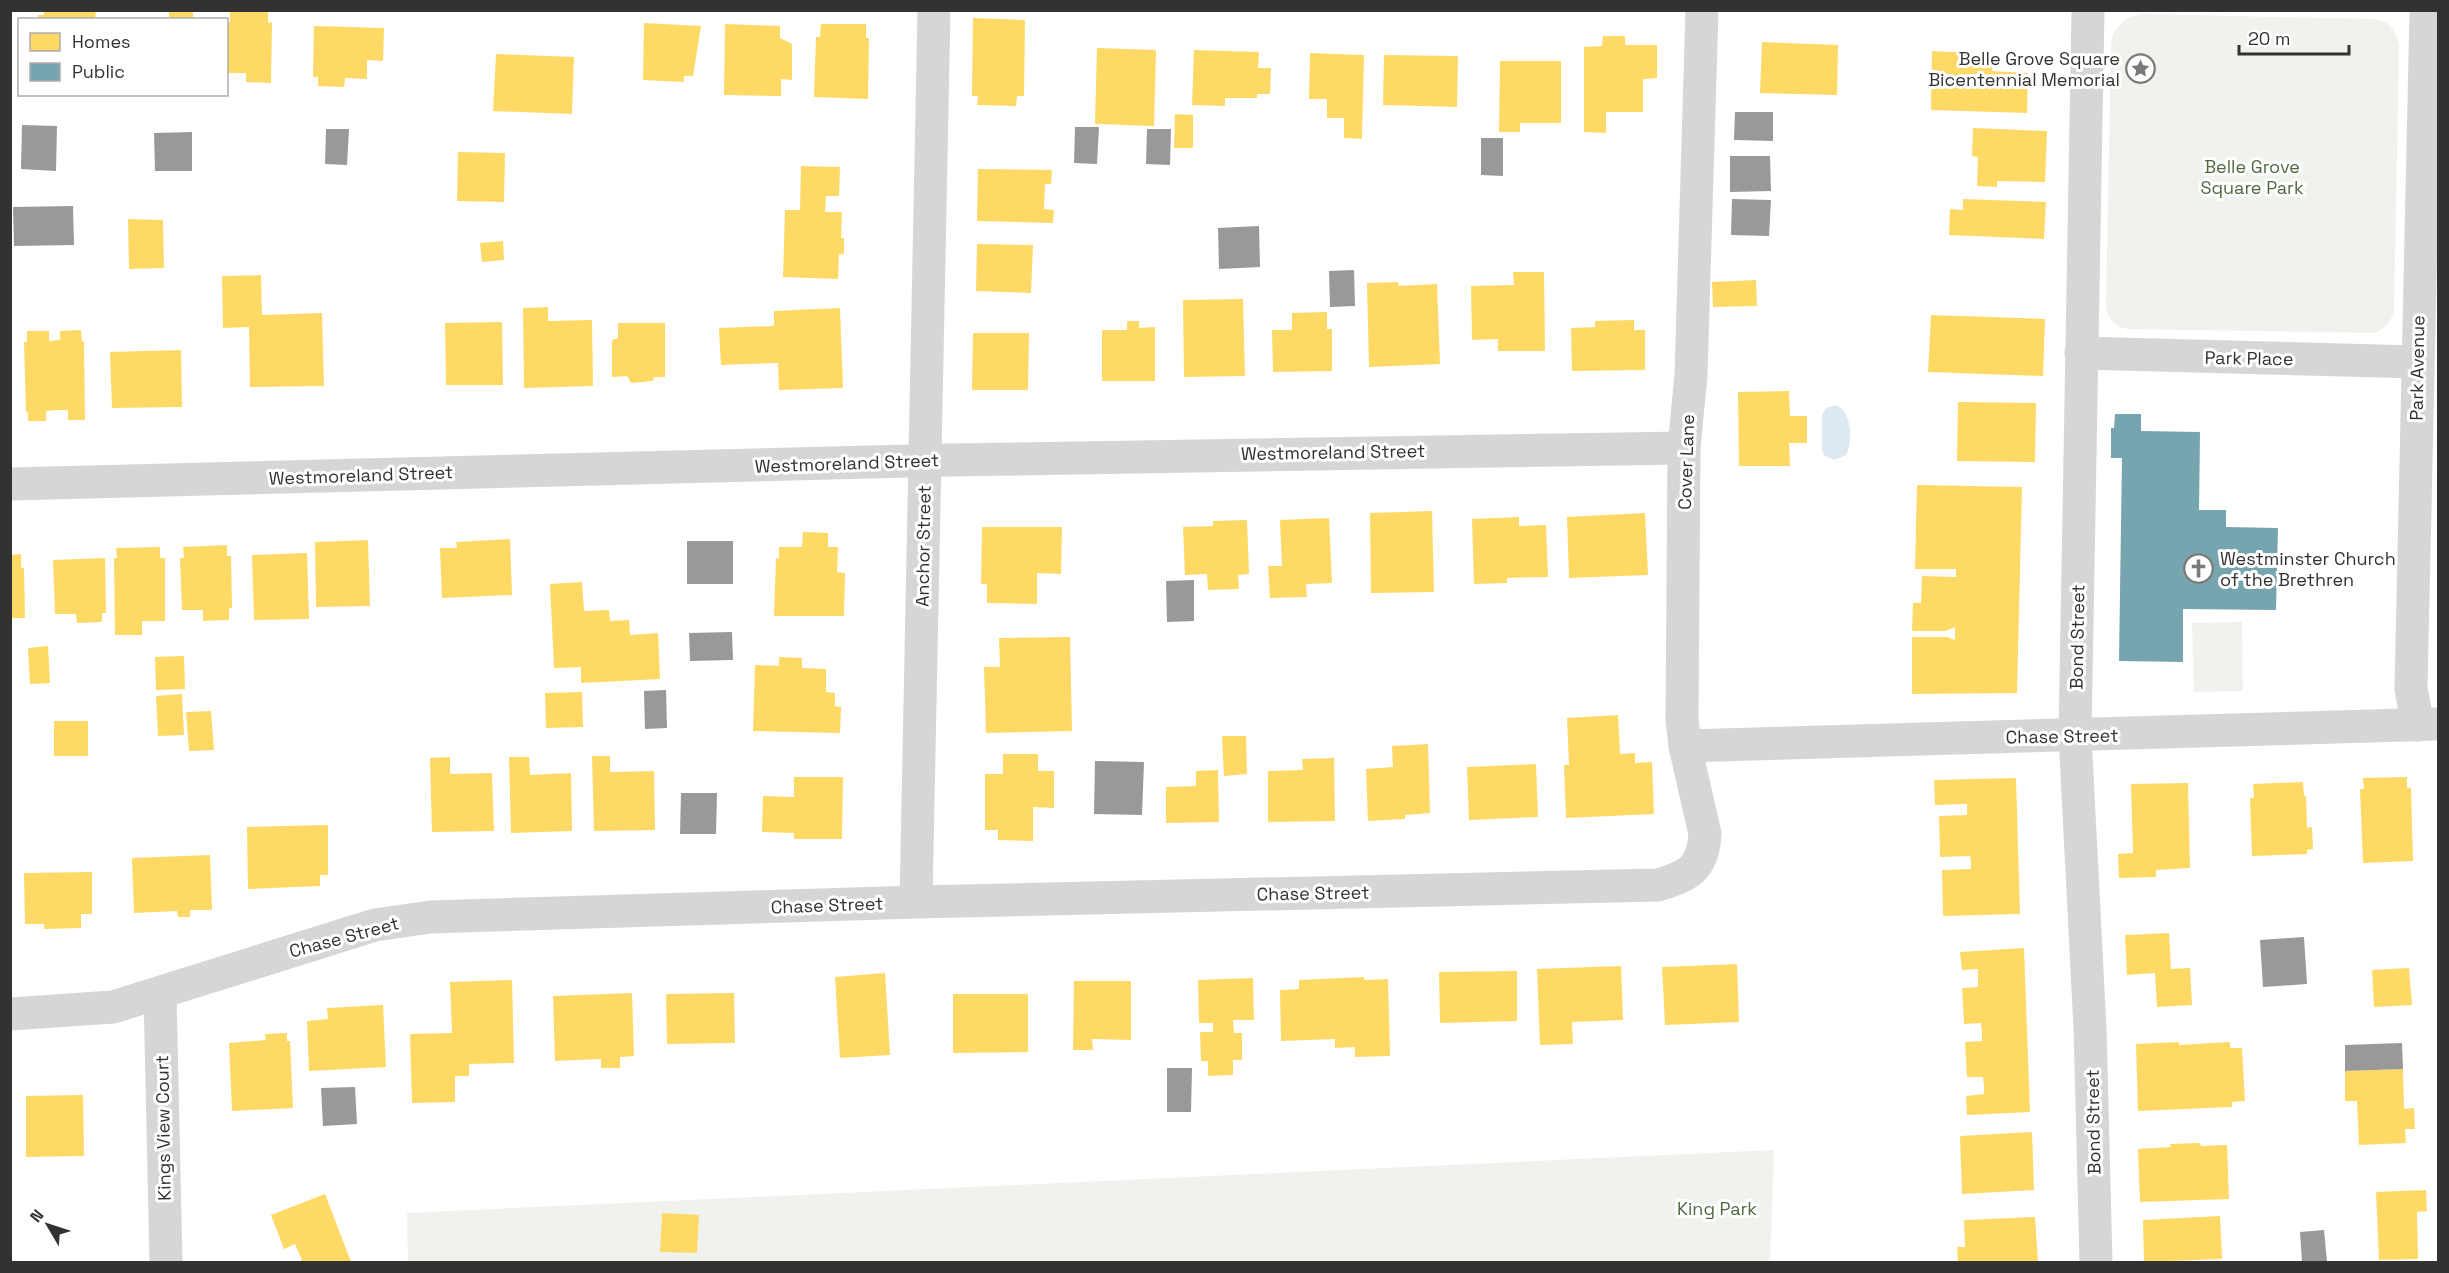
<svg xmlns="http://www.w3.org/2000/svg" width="2449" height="1273" font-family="'Space Grotesk',sans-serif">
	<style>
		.green { fill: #f0f3ed }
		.water { fill: #dee8f0 }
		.homes { fill: #ffd966 }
		.public { fill: #76a5af }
		.industry { fill: #999 }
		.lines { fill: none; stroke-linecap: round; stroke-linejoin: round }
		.street { stroke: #d6d6d6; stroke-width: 33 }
		.labels { text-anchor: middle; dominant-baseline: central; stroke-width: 6; stroke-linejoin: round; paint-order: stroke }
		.poi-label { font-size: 18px; fill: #323232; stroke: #fff; text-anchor: end }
		.park-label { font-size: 18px; fill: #516943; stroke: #fff }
		.street-label { font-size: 18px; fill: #323232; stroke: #fff }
	</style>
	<rect width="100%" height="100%" fill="#fff"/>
	<g class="green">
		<path d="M2144 14 2374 19C2390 22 2396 30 2399 46L2394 312C2390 323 2385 329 2374 333L2127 329C2115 326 2109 320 2106 308L2111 43C2114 25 2127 16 2144 14Z"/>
		<path d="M2242 622 2243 691 2194 692 2192 623Z"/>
		<path d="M1774 1150 1770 1262H408L407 1213Z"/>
	</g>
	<path class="water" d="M1835 405C1852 409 1853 442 1846 455L1834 460 1824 455 1822 450V415L1826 408Z"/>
	<g class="homes">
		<path d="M44 10H96L95 20H38V15H44Z"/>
		<rect x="169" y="10" width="24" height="10"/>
		<path d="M230 10H268V23L272 22 271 83 246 82V73H226V22H230Z"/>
		<path d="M973 18 1025 20 1024 96H1017L1016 106 977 105 978 96H972Z"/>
		<path d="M644 23 701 26 693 76H684V82L643 80Z"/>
		<path d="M725 24 780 26V38L792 44V80L781 79V96L724 95Z"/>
		<path d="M821 24H866V38H869L868 99 814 97 816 37H820Z"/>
		<path d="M314 26 384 28 383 61 367 60V79L345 78 344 87 318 86V77H313Z"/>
		<path d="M1603 36H1625V45H1657V78L1643 79V112H1606V133L1584 132V47L1602 46Z"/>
		<path d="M1762 42 1838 45 1837 95 1760 93Z"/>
		<path d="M1097 48 1156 50 1154 126 1095 124Z"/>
		<path d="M1194 50 1259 52 1258 68H1271L1270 94H1257V98H1225V106L1192 105Z"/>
		<path d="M1932 51 1994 54 1992 71 2028 73 2027 113 1931 110Z"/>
		<path d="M1310 53 1364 55 1362 139 1344 138V118H1327V99H1309Z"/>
		<path d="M496 54 574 57 572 114 493 111Z"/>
		<path d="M1384 55 1458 56 1457 107 1383 105Z"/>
		<path d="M1500 61H1561V123H1520V132H1499Z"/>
		<path d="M1175 114 1193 115V148H1174Z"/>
		<path d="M1973 128 2047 131 2045 182 1997 181V187L1977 186 1978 157 1972 156Z"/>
		<path d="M458 152 505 153 504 202 457 201Z"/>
		<path d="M801 166 840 167 839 196H826L825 212H842L841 238H844V254H839L838 279 783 277 785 210H800Z"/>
		<path d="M978 169 1052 170 1051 184H1045L1044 209 1054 210 1053 223 977 221Z"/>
		<path d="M1963 199 2046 202 2044 239 1949 235 1950 209 1963 210Z"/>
		<path d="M128 219 163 220 164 268 129 269Z"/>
		<path d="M503 241 504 260 482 262 480 243Z"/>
		<path d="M977 244 1033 245 1031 293 976 291Z"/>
		<path d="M1513 272H1544L1545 351H1498V339L1472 340 1471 286 1514 285Z"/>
		<path d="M261 275 262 315 322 313 324 386 250 387 249 327 223 328 222 276Z"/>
		<path d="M1756 280 1757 306 1713 307 1712 282Z"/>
		<path d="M1398 282 1399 286 1437 284 1440 364 1369 367 1367 283Z"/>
		<path d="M1243 299 1245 376 1184 377 1183 300Z"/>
		<path d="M548 307V321L592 320 593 386 524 388 523 308Z"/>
		<path d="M840 308 843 388 779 390 778 363 721 365 719 328 774 326V311Z"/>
		<path d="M1327 312V329H1332V371L1273 372 1272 330H1292V313Z"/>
		<path d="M1931 315 2045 319 2043 376 1928 372Z"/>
		<path d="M1634 320V330H1645V370L1572 371 1571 328 1595 327V321Z"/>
		<path d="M1127 321H1139V328L1155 327V381H1102V330H1127Z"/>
		<path d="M502 322 503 385H446L445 323Z"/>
		<path d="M618 323H665V377H654L653 381 631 383 627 376 612 377V340L618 338Z"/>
		<path d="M81 330 82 342 84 341 85 420H68V410H58L46 411V421H28V412L26 413 24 342H27V331H49V341L60 340V331Z"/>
		<path d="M973 333H1029L1028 390H972Z"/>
		<path d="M181 350 182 407 112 408 110 352Z"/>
		<path d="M1789 391 1790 416H1807V443H1789L1790 466H1739L1738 392Z"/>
		<path d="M1958 402 2036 403 2035 462 1957 461Z"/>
		<path d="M1917 485 2022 487 2017 693 1912 694V637H1947L1955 640V627L1946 631H1912L1913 603H1921L1922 576 1956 577V569H1915Z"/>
		<path d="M1432 511 1434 592 1371 593 1370 513Z"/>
		<path d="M1645 513 1648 575 1569 578 1567 517Z"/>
		<path d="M1519 517V526L1546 525 1548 577 1507 578V583L1474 584 1472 519Z"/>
		<path d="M1329 518 1332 583 1306 584 1307 597 1270 598 1268 566H1282L1280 520Z"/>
		<path d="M1247 520 1249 574 1238 575 1239 589 1208 590 1207 574 1185 575 1183 527 1213 526V521Z"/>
		<path d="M982 527H1062L1061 574 1037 573V604L987 603V584H981Z"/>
		<path d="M803 532 828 533V547H838L837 572 845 573 844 616H774L776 558 779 559V547H802Z"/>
		<path d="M510 539 512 595 442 598 440 548H457L456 542Z"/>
		<path d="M368 540 370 606 316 607 315 542Z"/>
		<path d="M227 545V556H231L232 608H229V620L203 621V610H182L180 558H184L183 547Z"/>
		<path d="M160 547V558H165V621H142V635H115L114 558H117L116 548Z"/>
		<path d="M307 553 309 619 254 620 252 555Z"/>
		<path d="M21 554V568H24L25 618H10V555Z"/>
		<path d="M105 558 106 613H102V622L77 623 76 614H55L53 560Z"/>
		<path d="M582 582 584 611 609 610 610 621 629 620 630 635 658 633 660 679 581 683V667L554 668 550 584Z"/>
		<path d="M1070 637 1072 731 986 733 984 667H1000L999 638Z"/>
		<path d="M48 646 50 683 30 684 28 648Z"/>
		<path d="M184 656 185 689 156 690 155 657Z"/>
		<path d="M779 657 802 658V668L826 669V692L835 693V706L841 707 840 733 753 731 755 665 779 666Z"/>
		<path d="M582 692 583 727 546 728 545 693Z"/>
		<path d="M182 694 184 735 158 736 156 696Z"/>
		<path d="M211 711 214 750 189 751 186 712Z"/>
		<path d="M1618 715 1620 754 1635 753V763L1652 762 1654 814 1566 818 1564 765H1569L1567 718Z"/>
		<rect x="54" y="721" width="34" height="35"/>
		<path d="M1222 736H1246L1247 774 1224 776Z"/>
		<path d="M1428 744 1430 813 1405 815V819L1368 821 1366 769 1393 767 1392 746Z"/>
		<path d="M1003 754H1038V771H1054V808L1033 807V841L998 840V830H985V774H1003Z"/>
		<path d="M592 756H610V772L654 771 655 830 594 831Z"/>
		<path d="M450 757V774L492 773 494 831 432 832 430 758Z"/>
		<path d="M509 757H529L530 775 571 773 572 831 511 833Z"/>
		<path d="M1334 758 1335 821 1268 822V771L1303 770 1302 759Z"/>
		<path d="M1536 764 1538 817 1469 820 1467 767Z"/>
		<path d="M1218 770 1219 822 1166 823V787L1196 786V771Z"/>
		<path d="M794 777H843L842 839H794V833L762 832 763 796 794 797Z"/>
		<path d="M2407 777V788H2411L2413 861 2363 863 2360 789H2364L2363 778Z"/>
		<path d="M2016 778 2020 914 1943 916 1942 870 1971 869V862L1970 856 1940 857 1939 816 1967 815V804L1935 805 1934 780Z"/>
		<path d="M2303 782 2304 796H2306L2307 828 2312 827 2313 849 2307 850V854L2252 856 2250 798H2254L2253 784Z"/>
		<path d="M2188 783 2190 868 2156 870V877L2119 878 2118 854 2133 853 2131 784Z"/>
		<path d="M328 825V875H320V886L248 889 247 827Z"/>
		<path d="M210 855 212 910H190V917H178L177 911 134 913 132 858Z"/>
		<path d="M92 872V914H81V928L44 929V924H25L24 873Z"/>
		<path d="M2169 933 2171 969 2190 968 2192 1005 2157 1007 2155 973 2127 975 2125 935Z"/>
		<path d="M2024 948 2030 1112 1967 1115 1966 1096 1984 1094V1087L1983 1077H1967L1965 1042 1982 1041V1033L1981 1023 1964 1024 1962 988 1978 987V969L1962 970 1960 952Z"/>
		<path d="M1737 964 1739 1022 1665 1025 1662 967Z"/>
		<path d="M1621 966 1623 1020 1572 1022 1573 1044 1540 1045 1537 969Z"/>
		<path d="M2409 968 2412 1005 2374 1007 2372 970Z"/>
		<path d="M1517 971V1021L1440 1023 1439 972Z"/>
		<path d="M885 973 890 1055 840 1058 835 977Z"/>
		<path d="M1364 977V980L1388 979 1390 1056 1355 1057V1047L1335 1048V1039L1281 1041 1280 990 1299 989V980Z"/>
		<path d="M1253 978 1254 1020H1233L1234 1033H1242V1060H1233V1075L1208 1076V1061H1201L1200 1032H1213V1023H1199L1198 980Z"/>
		<path d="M512 980 514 1063 469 1064V1076H455V1102L412 1103 410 1034 452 1033 450 982Z"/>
		<path d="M1074 981H1131V1040L1092 1039 1093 1050H1073Z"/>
		<path d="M632 993 634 1056 620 1057V1068H601V1059L555 1061 553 996Z"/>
		<path d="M734 993 735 1043 667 1044 666 994Z"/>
		<path d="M953 994H1028V1052L953 1053Z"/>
		<path d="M383 1005 386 1067 309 1071 307 1021 328 1019 327 1008Z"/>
		<path d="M287 1033V1041H290L293 1108 232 1111 229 1043 266 1040 265 1034Z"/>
		<path d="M2179 1042V1045L2230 1042V1048H2242L2245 1101 2232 1102V1107L2138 1111 2136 1044Z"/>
		<path d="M2403 1069 2404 1109 2414 1108 2415 1129H2405L2406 1143 2359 1145 2357 1101H2345V1071Z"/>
		<path d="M83 1095 84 1156 26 1157V1096Z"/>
		<path d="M2032 1132 2034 1190 1962 1194 1960 1136Z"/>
		<path d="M2200 1143 2201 1146 2227 1145 2229 1199 2140 1202 2138 1149 2171 1147 2170 1144Z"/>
		<path d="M2426 1190 2427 1211 2417 1212 2418 1259 2379 1260 2376 1192Z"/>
		<path d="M325 1194 351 1262H297L302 1260 295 1244 284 1249 271 1215Z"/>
		<path d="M662 1213 699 1215 697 1253 660 1252Z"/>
		<path d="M2220 1216 2222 1259 2144 1262 2143 1220Z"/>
		<path d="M2035 1217 2038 1262H1958L1957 1247H1965L1964 1220Z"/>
	</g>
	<path class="public" d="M2115 414H2141V431L2200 432 2199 510H2226V527L2278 528 2276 610 2183 609V662L2119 661 2122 458H2111V428H2114Z"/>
	<g class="industry">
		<path d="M1735 112H1773V141L1734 140Z"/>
		<path d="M22 125 57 126 56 171 21 169Z"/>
		<path d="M1075 127H1099L1097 164 1074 163Z"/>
		<path d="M326 129H349L347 165 325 164Z"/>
		<path d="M1147 129H1171L1170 165 1146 164Z"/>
		<path d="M192 132V171H155L154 133Z"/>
		<path d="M1481 138H1503V176L1481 175Z"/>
		<path d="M1730 156H1770L1771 191 1730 192Z"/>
		<path d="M1732 199 1771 200 1769 236 1731 235Z"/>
		<path d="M73 206 74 245 14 246 13 207Z"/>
		<path d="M1259 226 1260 267 1219 269 1218 228Z"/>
		<path d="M1354 270 1355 306 1330 307 1329 271Z"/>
		<rect x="687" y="541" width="46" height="43"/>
		<path d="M1194 580V621L1167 622 1166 581Z"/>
		<path d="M732 632 733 660 690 661 689 633Z"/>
		<path d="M666 690 667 728 645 729 644 691Z"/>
		<path d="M1095 761 1144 762 1142 815 1094 814Z"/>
		<path d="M681 793H717L716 834H680Z"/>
		<path d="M2304 937 2307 984 2263 987 2260 940Z"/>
		<path d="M2402 1043 2403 1069 2345 1071V1045Z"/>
		<path d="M1167 1068H1192L1191 1112H1167Z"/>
		<path d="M355 1087 357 1124 323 1126 321 1088Z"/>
		<path d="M2324 1230 2327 1262H2302L2300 1232Z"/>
	</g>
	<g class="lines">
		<g class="street">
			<path d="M2088 10 2075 735 2090 1028 2096 1262"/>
			<path d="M2081 353 2417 362"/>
			<path d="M10 484 950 460 1684 448"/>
			<path d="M2418 725 2411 689 2426 10"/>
			<path d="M1685 746 2438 724"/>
			<path d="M916 902 934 10"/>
			<path d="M160 994 166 1262"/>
			<path d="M10 1014 113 1007 375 925 430 917 916 902 1658 885C1688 876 1703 869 1705 834L1685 746 1682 719 1684 448 1691 375 1702 10"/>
		</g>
	</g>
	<defs>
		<symbol id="sight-ring" viewBox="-11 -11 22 22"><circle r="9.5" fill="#fff" stroke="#7a7a7a" stroke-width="1.5"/><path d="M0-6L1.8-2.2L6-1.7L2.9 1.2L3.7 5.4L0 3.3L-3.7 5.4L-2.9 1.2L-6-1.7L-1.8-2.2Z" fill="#7a7a7a"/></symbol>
		<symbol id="church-ring" viewBox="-11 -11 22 22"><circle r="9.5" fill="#fff" stroke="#7a7a7a" stroke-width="1.5"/><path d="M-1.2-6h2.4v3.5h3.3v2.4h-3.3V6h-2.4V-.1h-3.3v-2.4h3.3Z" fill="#7a7a7a"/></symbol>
	</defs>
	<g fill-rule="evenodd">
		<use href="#sight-ring" x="2124" y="52" width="33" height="33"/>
		<use href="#church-ring" x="2182" y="552" width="33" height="33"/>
	</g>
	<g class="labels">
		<g class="poi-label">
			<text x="2120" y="58">Belle Grove Square<tspan x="2120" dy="21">Bicentennial Memorial</tspan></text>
			<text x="2220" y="558" text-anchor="start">Westminster Church<tspan x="2220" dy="21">of the Brethren</tspan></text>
		</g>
		<g class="park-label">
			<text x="2252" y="166">Belle Grove<tspan x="2252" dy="21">Square Park</tspan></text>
			<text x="1717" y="1208">King Park</text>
		</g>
		<g class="street-label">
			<text transform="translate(2249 358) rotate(1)">Park Place</text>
			<text transform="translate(2417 368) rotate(-89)">Park Avenue</text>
			<text transform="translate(1333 452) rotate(-1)">Westmoreland Street</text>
			<text transform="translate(1686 462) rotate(-88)">Cover Lane</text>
			<text transform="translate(847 463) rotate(-2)">Westmoreland Street</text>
			<text transform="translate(361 475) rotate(-2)">Westmoreland Street</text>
			<text transform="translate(923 546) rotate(-89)">Anchor Street</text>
			<text transform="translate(2077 637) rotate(-89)">Bond Street</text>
			<text transform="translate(2062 736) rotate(-1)">Chase Street</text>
			<text transform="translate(1313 893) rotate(-1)">Chase Street</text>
			<text transform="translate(827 905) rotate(-2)">Chase Street</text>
			<text transform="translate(344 937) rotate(-15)">Chase Street</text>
			<text transform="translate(2093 1122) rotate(-91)">Bond Street</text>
			<text transform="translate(163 1128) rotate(-91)">Kings View Court</text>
		</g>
	</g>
	<rect width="2449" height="1273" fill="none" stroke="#323232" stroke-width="24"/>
	<rect x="18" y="18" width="210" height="78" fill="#ffffff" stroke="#adadad" stroke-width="1.5"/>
	<rect x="30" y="33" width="30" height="18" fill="#ffd966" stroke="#adadad" stroke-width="1.5"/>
	<text x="72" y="48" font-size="18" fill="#323232">Homes</text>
	<rect x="30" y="63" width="30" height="18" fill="#76a5af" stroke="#adadad" stroke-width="1.5"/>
	<text x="72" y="78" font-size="18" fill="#323232">Public</text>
	<g transform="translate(48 1225) rotate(309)" stroke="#ffffff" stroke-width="4.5" paint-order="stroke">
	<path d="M0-4.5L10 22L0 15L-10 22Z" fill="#323232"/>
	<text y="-9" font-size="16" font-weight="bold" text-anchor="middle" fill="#323232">N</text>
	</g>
	<path d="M2239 45v9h110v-9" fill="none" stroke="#323232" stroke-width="3"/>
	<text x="2248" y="45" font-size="18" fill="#323232" stroke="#ffffff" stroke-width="4.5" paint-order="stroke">20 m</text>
</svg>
